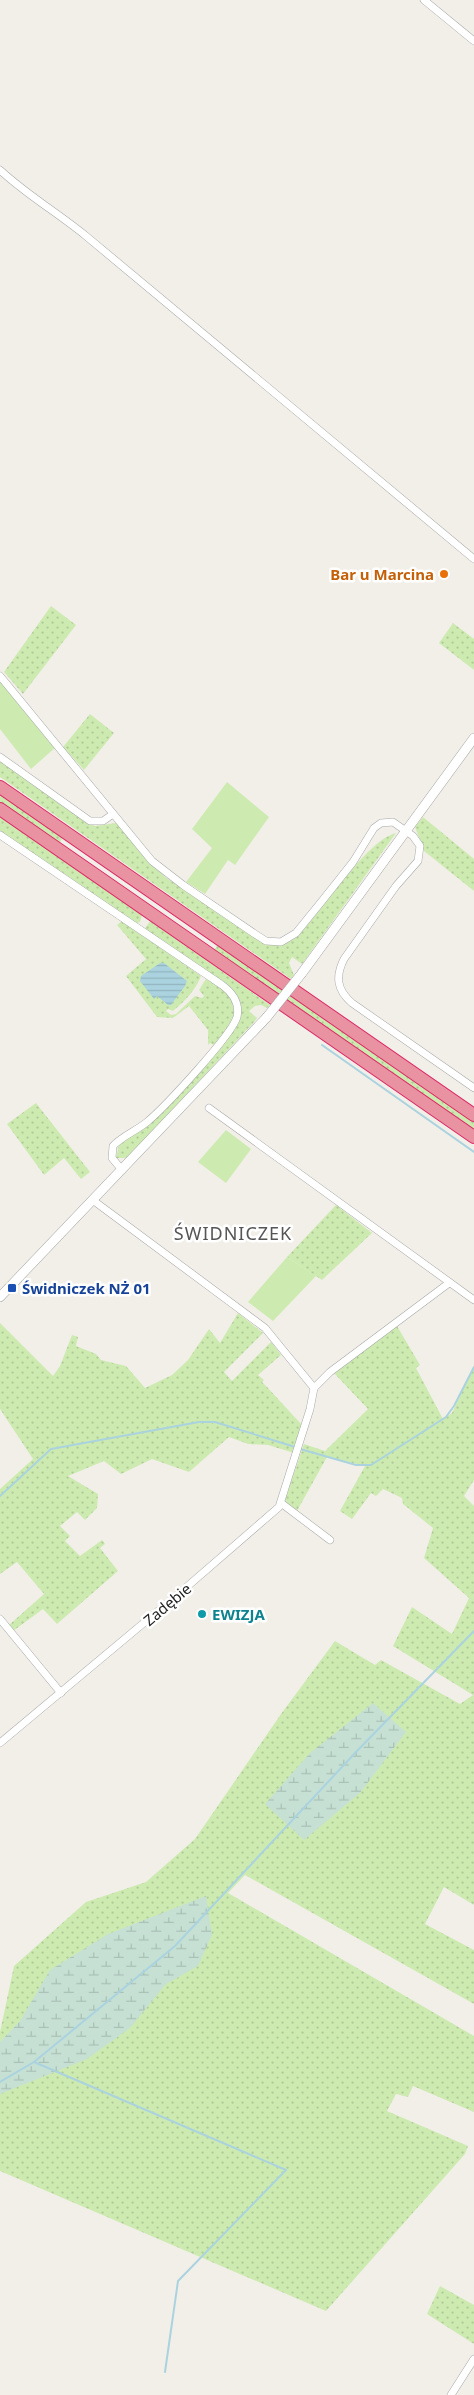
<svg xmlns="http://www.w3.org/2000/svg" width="474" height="2395" font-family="'Noto Sans',sans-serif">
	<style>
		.grass { fill: url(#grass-dots) }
		.wetland { fill: url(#wetland-marsh) }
		.garden { fill: #cdebb0 }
		.water { fill: url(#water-rules) }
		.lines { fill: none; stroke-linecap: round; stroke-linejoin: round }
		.stream { stroke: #aad3df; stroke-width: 2 }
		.minor-casing { stroke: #a9a9a9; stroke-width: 8 }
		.tertiary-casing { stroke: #a9a9a9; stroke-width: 10 }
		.motorway-casing { stroke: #dc2a67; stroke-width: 14 }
		.minor { stroke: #fff; stroke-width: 7 }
		.tertiary { stroke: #fff; stroke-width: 9 }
		.motorway { stroke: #e892a2; stroke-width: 12 }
		.tertiary-bridge-casing { stroke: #a9a9a9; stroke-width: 10; stroke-linecap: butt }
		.tertiary-bridge { stroke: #fff; stroke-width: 9 }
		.food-dot { fill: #e8710a; stroke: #fff; stroke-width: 2 }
		.transit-dot { fill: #1a4fb4; stroke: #fff; stroke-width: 2 }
		.culture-dot { fill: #0f9aa8; stroke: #fff; stroke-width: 2 }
		.labels { text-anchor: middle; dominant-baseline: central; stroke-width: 5; stroke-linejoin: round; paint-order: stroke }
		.food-label { font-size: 15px; font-weight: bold; fill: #c56008; stroke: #fff; text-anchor: end }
		.transit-label { font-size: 15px; font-weight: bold; fill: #164399; stroke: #fff; text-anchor: start }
		.street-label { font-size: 15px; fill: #222; stroke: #fff }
		.culture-label { font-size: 15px; font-weight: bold; fill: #0d838f; stroke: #fff; text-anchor: start }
		.quarter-label { font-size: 18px; letter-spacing: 1px; fill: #555; stroke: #fff }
	</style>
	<defs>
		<pattern id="grass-dots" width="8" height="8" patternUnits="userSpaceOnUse" patternTransform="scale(1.25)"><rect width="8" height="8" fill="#cdebb0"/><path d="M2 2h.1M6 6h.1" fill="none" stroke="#b0c997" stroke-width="1.8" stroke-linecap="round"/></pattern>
		<pattern id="wetland-marsh" width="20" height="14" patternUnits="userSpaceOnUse" patternTransform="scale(1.25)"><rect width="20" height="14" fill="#c6e0d4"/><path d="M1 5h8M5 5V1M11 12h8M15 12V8" fill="none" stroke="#aac0b6"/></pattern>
		<pattern id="water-rules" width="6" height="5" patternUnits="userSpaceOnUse" patternTransform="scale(1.25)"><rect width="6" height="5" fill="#aad3df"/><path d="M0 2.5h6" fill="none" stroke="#92b5bf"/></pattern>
	</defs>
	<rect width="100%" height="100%" fill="#f2efe9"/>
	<g class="grass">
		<path d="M51 606 76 625 23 694 4 672Z"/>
		<path d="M453 623 474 639V670L439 643Z"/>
		<path d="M90 714 114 733 84 770 63 747Z"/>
		<path d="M0 761 81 819 95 826 116 823 165 877 258 940C273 947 284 946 297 937 319 913 368 839 396 833L302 964 292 957 289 963 294 975 291 979 0 777Z"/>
		<path d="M0 791 64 835 59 844 0 804Z"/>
		<path d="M0 817 142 915 140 922 135 924 0 832Z"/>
		<path d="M423 817 474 859V891L424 851 415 827Z"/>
		<path d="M122 921 201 976C195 991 185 1001 173 1011L168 1009 166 1011 171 1015 176 1014 195 996 202 998 204 996 199 990 206 979C225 986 242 1006 230 1026 225 1033 219 1039 214 1045L210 1043 208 1045V1030L189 1006 173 1018 157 1017 126 976 146 959 117 925Z"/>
		<path d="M150 921 270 1005 267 1008 261 1005 255 1006 249 1011 257 1018 255 1021 127 1158H116L119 1145 156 1118 234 1030C243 1013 242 999 228 985L144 930Z"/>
		<path d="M219 943 474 1119V1133L213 952Z"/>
		<path d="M36 1103 90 1172 81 1179 64 1158 44 1175 7 1124Z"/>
		<path d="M336 1205 372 1233 322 1280 287 1257Z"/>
		<path d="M238 1313 263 1333 224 1372 232 1381 271 1342 281 1355 258 1375 264 1380 262 1382 267 1387 302 1425 294 1453 268 1445 248 1444 229 1437 189 1472 152 1459 121 1474 104 1461 68 1476 98 1494 97 1508 85 1520 77 1512 60 1526 70 1536 65 1541 80 1556 102 1540 105 1544 100 1548 118 1571 57 1624 43 1609 13 1631 9 1625 44 1594 17 1562 0 1574V1489L33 1459 0 1409V1323L53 1376 60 1366 72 1335 78 1337 76 1346 96 1354 101 1360 126 1366 145 1388 172 1375 188 1360 209 1329 220 1343Z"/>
		<path d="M397 1326 420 1365 416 1368 443 1419 452 1413 474 1366V1480L464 1496 474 1506V1905L444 1887 425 1924 474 1950V2004L245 1875 228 1893 474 2036V2112L413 2086 408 2097 396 2094 387 2111 468 2146 465 2154 326 2311 0 2171V2032L14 1966 86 1902 146 1882 195 1839 281 1714 335 1641 375 1665 381 1660 460 1704 473 1695 393 1646 412 1607 452 1634 469 1598 424 1558 433 1528 403 1504 402 1498 383 1489 376 1496 371 1493 352 1519 340 1511 365 1466 327 1457 297 1511 287 1504 285 1500 304 1444 325 1451 368 1409 333 1372Z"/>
		<path d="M440 2286 474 2305V2344L427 2314Z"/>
	</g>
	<g class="wetland">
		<path d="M373 1703 406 1732 360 1793 304 1840 265 1804 310 1753Z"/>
		<path d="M206 1896 212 1935 198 1966 166 1984 130 2028 87 2059 0 2094V2042L20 2021 50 1970 108 1934Z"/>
	</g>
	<g class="garden">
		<path d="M0 679 56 747 31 769 0 729Z"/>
		<path d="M227 782 269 817 235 865 228 860 205 894 186 882 212 848 192 829Z"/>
		<path d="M226 1130 251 1149 226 1183 198 1162Z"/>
		<path d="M287 1257 316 1276 273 1321 248 1302Z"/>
	</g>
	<path class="water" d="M160 963H164L187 981 185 986 171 1005H168L157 996 154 999 140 981 141 976Z"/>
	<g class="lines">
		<g class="stream">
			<path d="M322 1045 474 1152"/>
			<path d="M300 1449 356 1465H371L446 1417 454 1406 474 1367"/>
			<path d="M0 1496 51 1449 199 1422H215L295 1447"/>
			<path d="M0 2082 34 2062"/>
			<path d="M165 2372 178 2281 286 2170 34 2062 175 1946 356 1752 474 1631"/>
		</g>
		<defs>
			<g id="minor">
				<path d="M424 0 474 41"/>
				<path d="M0 170C27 195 58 213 86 236L474 559"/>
				<path d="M0 676 152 861 183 885 255 934 266 941 281 942 296 933 322 901 353 862 374 828 381 823 393 822 413 836 420 846 418 861 396 886 344 959C335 977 337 990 352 1003L474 1088"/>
				<path d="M0 757 90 821H103L113 814"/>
				<path d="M0 835 222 985C233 993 240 1003 237 1017 232 1035 164 1108 147 1122 136 1131 122 1136 113 1146L112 1158 122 1170"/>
				<path d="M209 1108 474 1300"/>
				<path d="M314 1388 330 1372 449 1283"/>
				<path d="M281 1503 330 1540"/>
				<path d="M0 1619 61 1693"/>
				<path d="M0 1743 182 1591 279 1507 310 1409 314 1388 265 1328 94 1201"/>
				<path d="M451 2395 474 2359"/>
			</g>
			<g id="tertiary">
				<path d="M302 973 474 738"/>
				<path d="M0 1297 267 1017"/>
			</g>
			<g id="motorway">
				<path d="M0 787 474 1115"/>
				<path d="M0 809 474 1137"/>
			</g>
		</defs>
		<use href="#minor" class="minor-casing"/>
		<use href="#tertiary" class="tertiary-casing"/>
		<use href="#motorway" class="motorway-casing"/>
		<use href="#minor" class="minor"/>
		<use href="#tertiary" class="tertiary"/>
		<use href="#motorway" class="motorway"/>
		<defs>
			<path id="tertiary-bridge" d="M267 1017 302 973"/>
		</defs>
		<use href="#tertiary-bridge" class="tertiary-bridge-casing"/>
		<use href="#tertiary-bridge" class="tertiary-bridge"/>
	</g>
	<circle class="food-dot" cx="444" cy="574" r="5"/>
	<rect class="transit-dot" x="7" y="1283" width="10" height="10" rx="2.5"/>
	<circle class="culture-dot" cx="202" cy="1614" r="5"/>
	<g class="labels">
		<g class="food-label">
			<text x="434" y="574">Bar u Marcina</text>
		</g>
		<g class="transit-label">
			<text x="22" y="1288">Świdniczek NŻ 01</text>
		</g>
		<g class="street-label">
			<text transform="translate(167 1604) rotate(-40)">Zadębie</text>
		</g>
		<g class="culture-label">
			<text x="212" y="1614">EWIZJA</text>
		</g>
		<g class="quarter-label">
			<text x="233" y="1233">ŚWIDNICZEK</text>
		</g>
	</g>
</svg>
